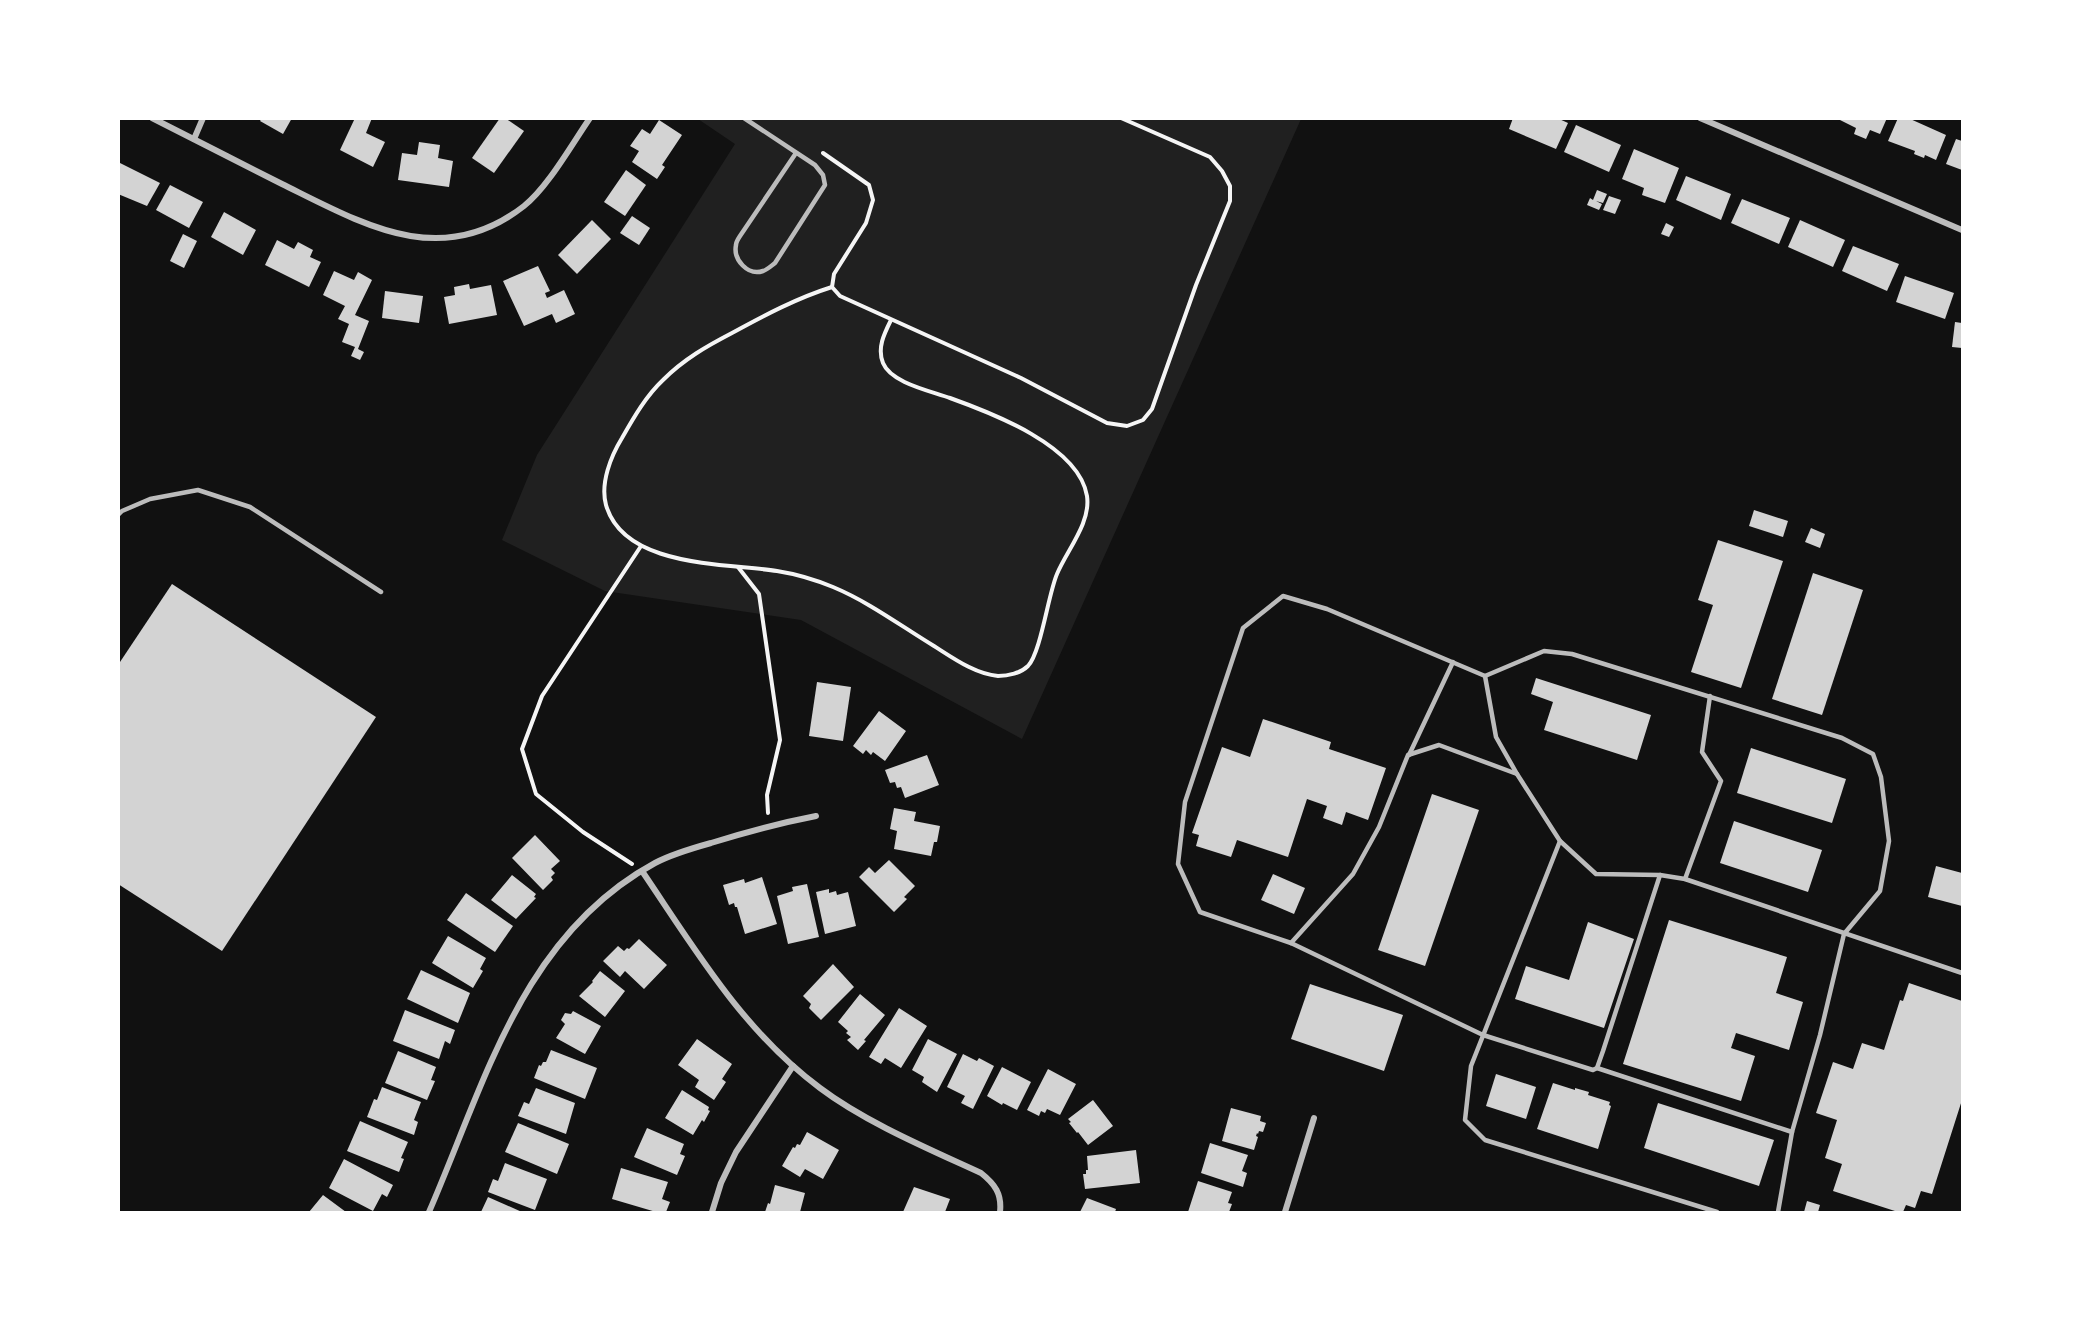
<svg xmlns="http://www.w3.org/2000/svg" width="2081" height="1331" font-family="Helvetica,sans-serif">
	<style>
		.green { fill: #202020 }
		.building { fill: #d3d3d3 }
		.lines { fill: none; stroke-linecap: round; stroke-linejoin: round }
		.path { stroke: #f5f5f5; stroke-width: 4 }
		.service { stroke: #bcbcbc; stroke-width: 4.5 }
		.minor { stroke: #bcbcbc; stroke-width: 6 }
	</style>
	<rect width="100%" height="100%" fill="#111"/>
	<path class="green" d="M698 119H1301L1022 739 801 620 605 591 502 540 537 455 735 144Z"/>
	<g class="building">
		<path d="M262 118H292L283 134 260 121Z"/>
		<path d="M355 118H372L366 133 385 142 373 167 340 150Z"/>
		<path d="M500 118H505L524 131 494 173 472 158Z"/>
		<path d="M1513 118H1557L1568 123 1556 149 1509 129Z"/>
		<path d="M1836 118H1887L1880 134 1870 130 1866 139 1854 134 1856 128Z"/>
		<path d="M1898 118H1908L1946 135 1936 160 1925 155 1924 158 1914 154 1915 151 1888 141Z"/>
		<path d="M659 120 682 135 662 165 665 167 657 179 632 162 639 151 630 146 642 129 650 134Z"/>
		<path d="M1576 125 1621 145 1609 172 1564 152Z"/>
		<path d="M1956 139 1962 141V170L1946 164Z"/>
		<path d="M419 142 440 145 438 158 453 161 449 187 398 180 402 153 417 155Z"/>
		<path d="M1634 149 1679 168 1665 203 1642 195 1644 188 1622 179Z"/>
		<path d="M118 162 160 183 147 206 118 194Z"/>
		<path d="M626 170 646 185 625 216 604 202Z"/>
		<path d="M1686 176 1731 194 1721 220 1676 200Z"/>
		<path d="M170 185 203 202 189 228 156 210Z"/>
		<path d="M1597 190 1607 194 1603 203 1596 201 1602 204 1599 210 1587 205 1590 198 1593 200Z"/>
		<path d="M1609 196 1621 200 1615 214 1603 210Z"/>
		<path d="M1742 199 1790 218 1779 244 1731 223Z"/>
		<path d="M224 212 256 230 243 255 211 237Z"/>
		<path d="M632 216 650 228 639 245 620 233Z"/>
		<path d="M592 220 611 239 577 274 558 255Z"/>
		<path d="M1800 220 1845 240 1833 267 1788 247Z"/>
		<path d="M1666 223 1674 227 1669 237 1661 234Z"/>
		<path d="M183 234 197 241 184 268 170 261Z"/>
		<path d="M277 240 294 249 298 242 313 250 310 257 321 262 309 287 265 265Z"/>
		<path d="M1853 246 1899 264 1887 291 1842 271Z"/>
		<path d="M538 266 550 291 545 293 547 298 564 290 575 314 556 323 552 314 524 326 503 281Z"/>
		<path d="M334 271 354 280 358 272 372 280 355 315 369 321 358 349 364 352 360 360 351 356 355 347 342 342 349 324 338 319 345 306 323 295Z"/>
		<path d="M1905 276 1954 293 1945 319 1896 302Z"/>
		<path d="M469 284 470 289 491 285 497 315 449 324 444 297 455 295 454 287Z"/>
		<path d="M385 291 423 296 419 323 382 318Z"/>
		<path d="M1955 322 1962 323V348L1952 347Z"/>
		<path d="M1754 510 1788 521 1783 537 1749 526Z"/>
		<path d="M1811 528 1825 534 1820 548 1805 542Z"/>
		<path d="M1718 540 1783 561 1741 688 1691 672 1713 605 1698 600Z"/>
		<path d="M1813 573 1863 590 1822 715 1772 699Z"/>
		<path d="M172 584 376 717 222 951 118 884V665Z"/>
		<path d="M1536 678 1651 715 1637 760 1544 730 1553 702 1531 694Z"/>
		<path d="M817 682 851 687 843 741 809 736Z"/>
		<path d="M879 711 906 731 885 761 873 752 871 755 866 750 863 754 853 746Z"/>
		<path d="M1263 719 1331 742 1329 749 1386 768 1368 820 1346 812 1342 825 1323 818 1327 806 1307 799 1288 857 1237 840 1231 857 1196 846 1199 835 1192 833 1222 747 1250 757Z"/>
		<path d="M1751 748 1846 779 1832 823 1737 793Z"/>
		<path d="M927 755 939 785 905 798 901 787 897 788 895 782 890 783 885 770Z"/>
		<path d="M1432 794 1479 810 1425 966 1378 950Z"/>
		<path d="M894 808 916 812 914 821 940 826 937 842H934L931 856 894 849 897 831 890 829Z"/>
		<path d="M1734 821 1822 850 1808 892 1720 863Z"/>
		<path d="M535 835 560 861 551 869 555 873 551 877 553 880 543 890 512 858Z"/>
		<path d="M889 860 915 886 904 897 907 899 894 912 859 877 869 867 875 873Z"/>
		<path d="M1936 866 1962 873V906L1928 897Z"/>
		<path d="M1273 874 1305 888 1294 914 1261 900Z"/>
		<path d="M512 875 536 894 534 897 536 898 516 919 491 900Z"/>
		<path d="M762 877 777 924 745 934 737 907H735L734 903 729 905 723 885 744 879 745 883Z"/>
		<path d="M807 884 819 937 788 944 777 896 793 891 792 887Z"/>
		<path d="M829 889V893L836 891 837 895 848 892 856 926 825 934 816 892Z"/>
		<path d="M466 893 513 926 495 952 447 920Z"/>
		<path d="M1669 920 1787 957 1776 993 1803 1002 1789 1050 1736 1033 1731 1048 1755 1056 1741 1101 1623 1064Z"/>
		<path d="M1588 922 1634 939 1604 1028 1515 999 1526 966 1569 980Z"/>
		<path d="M448 936 486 958 480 969 483 971 473 988 432 963Z"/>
		<path d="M639 939 667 965 644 989 625 971 620 977 603 961 618 946 624 951 627 948 629 949Z"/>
		<path d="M833 964 854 987 821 1020 809 1008 811 1004 803 996Z"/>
		<path d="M421 970 470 993 458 1023 407 999Z"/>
		<path d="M600 971 625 991 605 1017 579 996 593 982 592 981Z"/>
		<path d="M1909 983 1962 1001V1100L1932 1194 1921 1191 1915 1208 1906 1205 1903 1212H1898L1833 1191 1842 1164 1825 1158 1837 1120 1816 1113 1833 1062 1853 1069 1862 1043 1884 1050 1900 1000 1903 1001Z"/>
		<path d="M1310 984 1403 1015 1384 1071 1291 1039Z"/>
		<path d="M860 994 885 1015 864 1040 866 1041 858 1050 847 1040 851 1037 846 1033 848 1031 838 1022Z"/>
		<path d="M899 1008 927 1026 901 1068 885 1058 881 1064 869 1057Z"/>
		<path d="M405 1010 455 1030 450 1044 445 1041 439 1059 393 1041Z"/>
		<path d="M573 1011 601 1026 585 1054 556 1038 565 1024 561 1020 565 1013 571 1014Z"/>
		<path d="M697 1039 732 1064 722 1079 726 1082 714 1100 695 1087 699 1080 678 1065Z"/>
		<path d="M928 1039 957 1054 937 1092 922 1082 924 1077 912 1070Z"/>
		<path d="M551 1050 597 1068 585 1099 534 1078 539 1065 541 1066 543 1062H546Z"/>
		<path d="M398 1051 436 1067 431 1080 435 1081 427 1100 385 1083Z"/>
		<path d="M963 1054 977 1061 979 1058 994 1066 973 1109 961 1103 965 1096 947 1087Z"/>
		<path d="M1002 1067 1031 1082 1017 1110 1003 1103 1002 1105 987 1096Z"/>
		<path d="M1048 1069 1076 1084 1060 1115 1047 1109 1045 1113 1041 1111 1039 1116 1027 1110Z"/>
		<path d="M1496 1074 1536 1087 1526 1119 1486 1106Z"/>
		<path d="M1553 1083 1575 1090V1088L1589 1092 1588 1095 1610 1102 1609 1105 1611 1106 1598 1149 1537 1129Z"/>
		<path d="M382 1087 421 1102 414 1120 418 1122 414 1135 367 1117 374 1099 377 1100Z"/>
		<path d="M536 1088 575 1103 566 1134 518 1116 524 1102 529 1104Z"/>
		<path d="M682 1090 709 1107 708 1110 710 1111 704 1122 702 1120 693 1135 665 1118Z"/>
		<path d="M1093 1100 1113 1126 1088 1145 1078 1132 1077 1133 1069 1123 1071 1122 1068 1119Z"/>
		<path d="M1658 1103 1774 1140 1759 1186 1644 1148Z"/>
		<path d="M1231 1108 1261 1116 1260 1121 1266 1123 1263 1132 1259 1131 1258 1134 1257 1133 1256 1136 1258 1137 1254 1150 1222 1141Z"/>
		<path d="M360 1121 408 1142 401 1158 404 1159 399 1172 347 1151Z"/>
		<path d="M518 1123 569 1144 557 1174 505 1152Z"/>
		<path d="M647 1128 684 1144 680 1154 685 1156 677 1175 634 1157Z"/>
		<path d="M807 1132 839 1150 823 1179 805 1169 800 1177 782 1166 793 1147 795 1148 797 1144 800 1145Z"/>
		<path d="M1210 1143 1248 1155 1242 1171 1247 1173 1243 1187 1201 1173Z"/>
		<path d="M1136 1150 1140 1183 1085 1189 1083 1174H1086V1170H1088L1087 1156Z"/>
		<path d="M344 1159 393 1185 387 1197 382 1194 373 1211 329 1188Z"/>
		<path d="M505 1163 547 1179 535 1210 488 1192 493 1179 498 1181Z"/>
		<path d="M621 1168 668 1182 662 1199 670 1202 666 1212H656L612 1199Z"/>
		<path d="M1198 1181 1232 1192 1228 1203 1232 1204 1229 1212H1188Z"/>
		<path d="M775 1185 805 1193 800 1212H765L768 1203 770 1204Z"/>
		<path d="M914 1187 950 1199 945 1212H903Z"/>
		<path d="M323 1195 346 1212H309Z"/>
		<path d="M488 1197 522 1212H481Z"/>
		<path d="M1087 1198 1116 1209 1115 1212H1080Z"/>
		<path d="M1807 1201 1820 1205 1818 1212H1804Z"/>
	</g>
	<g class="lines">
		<g class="path">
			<path d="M823 153 869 185 873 200 866 223 834 274 832 287 840 296 1021 378 1107 423 1127 426 1143 420 1152 409 1196 285 1230 201V186L1222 171 1210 157 1121 118"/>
			<path d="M832 287C797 298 765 315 732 333 707 346 684 359 663 380 646 396 634 417 622 438 611 456 600 483 606 505 624 568 726 563 777 571 796 574 816 580 833 587 869 602 901 626 934 646 953 658 975 674 998 676 1008 676 1021 673 1028 666 1041 652 1048 595 1057 574 1067 550 1091 523 1087 496 1079 446 992 413 950 398 931 391 891 383 883 363 877 348 884 334 891 320"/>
			<path d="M738 567 759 594 780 740 767 795 768 813"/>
			<path d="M632 864 583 832 536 794 522 749 542 696 641 546"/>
		</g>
		<g class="service">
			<path d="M744 118 815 165 823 175 825 185 775 263C771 266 767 270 763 271 748 276 733 260 736 245 736 242 738 239 740 236L796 153"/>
			<path d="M118 515 122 511 150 499 198 490 250 507 381 592"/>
			<path d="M1485 676 1496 737 1517 774 1560 841 1596 874 1660 875 1685 879 1962 973"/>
			<path d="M1409 755 1453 662"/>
			<path d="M1560 841 1471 1066 1465 1120 1485 1140 1717 1212"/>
			<path d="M1660 875 1603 1051 1597 1068 1593 1070 1483 1035 1291 943 1200 912 1178 864 1185 802 1243 628 1283 596 1327 609 1485 676 1544 651 1572 654 1842 738 1873 754 1881 777 1889 841 1880 891 1844 934 1820 1035 1792 1132 1778 1212"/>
			<path d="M1685 879 1721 781 1702 752 1710 696"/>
			<path d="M1291 943 1353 874 1379 827 1408 755 1439 745 1517 774"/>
			<path d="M1597 1068 1792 1132"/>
		</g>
		<g class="minor">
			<path d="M152 118C195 140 239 162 282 184 363 224 441 271 524 206 548 187 572 144 590 118"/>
			<path d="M1700 118 1962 230"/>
			<path d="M194 139 203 118"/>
			<path d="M642 871C695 949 743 1031 820 1088 865 1122 929 1149 981 1173 995 1184 1002 1194 1000 1212"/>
			<path d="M429 1212C485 1083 522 935 655 863 672 854 693 848 711 843 746 832 780 823 816 816"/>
			<path d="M712 1212 721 1183 736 1152 793 1066"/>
			<path d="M1285 1212 1314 1118"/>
		</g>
	</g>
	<rect width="2081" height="1331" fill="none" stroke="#ffffff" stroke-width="240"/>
</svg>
